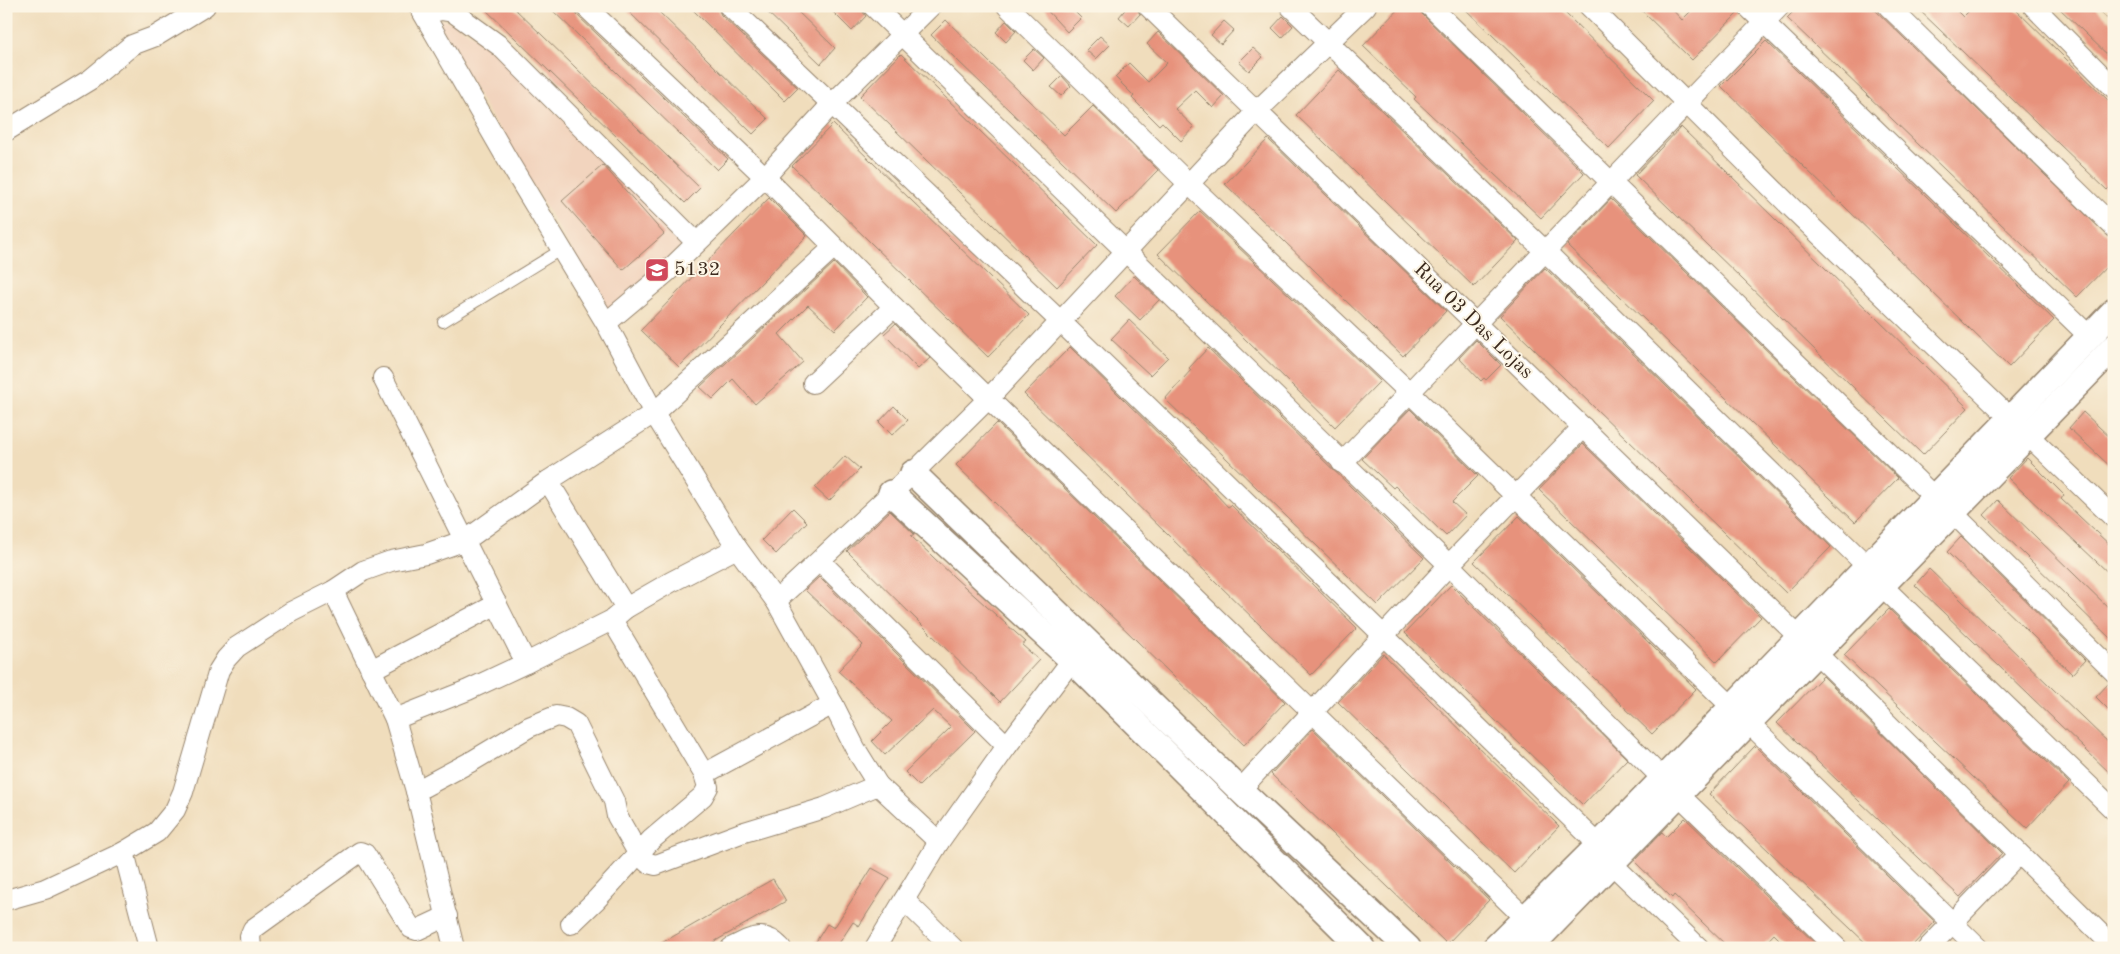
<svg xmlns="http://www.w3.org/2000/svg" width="2120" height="954" font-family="'Old Standard TT',serif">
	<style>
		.built { fill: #f2d4be }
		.building { fill: #e7927b }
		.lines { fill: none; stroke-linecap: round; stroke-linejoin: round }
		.service-casing { stroke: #96846d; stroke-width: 12 }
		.minor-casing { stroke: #96846d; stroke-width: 22 }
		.tertiary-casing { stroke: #96846d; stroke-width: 28 }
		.service { stroke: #fff; stroke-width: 10 }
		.minor { stroke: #fff; stroke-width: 20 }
		.tertiary { stroke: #fff; stroke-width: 25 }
		.labels { text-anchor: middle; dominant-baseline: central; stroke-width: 4; stroke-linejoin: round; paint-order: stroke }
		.poi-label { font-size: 20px; fill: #3b2a1e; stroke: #fcf5e5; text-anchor: start }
		.street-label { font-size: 20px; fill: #3b2a1e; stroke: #fcf5e5 }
	</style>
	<rect width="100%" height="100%" fill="#fcf5e5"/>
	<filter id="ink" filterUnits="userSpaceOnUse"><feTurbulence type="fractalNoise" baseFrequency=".02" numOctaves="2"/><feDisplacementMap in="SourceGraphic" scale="10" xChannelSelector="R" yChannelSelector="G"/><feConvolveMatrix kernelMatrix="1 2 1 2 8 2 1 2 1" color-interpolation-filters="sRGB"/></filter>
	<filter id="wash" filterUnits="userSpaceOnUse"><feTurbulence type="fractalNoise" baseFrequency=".0096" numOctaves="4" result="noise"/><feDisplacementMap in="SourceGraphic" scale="20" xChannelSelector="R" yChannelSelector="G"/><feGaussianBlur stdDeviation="1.12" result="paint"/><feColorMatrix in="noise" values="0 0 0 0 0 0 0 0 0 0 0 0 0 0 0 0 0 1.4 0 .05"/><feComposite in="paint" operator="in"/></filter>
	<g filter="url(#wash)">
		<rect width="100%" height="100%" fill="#f0ddbc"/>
		<path class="built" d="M433 19 452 22 486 44 687 241 609 312Z"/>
		<g id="blocks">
			<g class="building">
				<path d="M482 6H512L700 188 685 203Z"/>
				<path d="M548 6H573L577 15 728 159 717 170Z"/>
				<path d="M623 6H653L768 119 753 134Z"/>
				<path d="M689 6H717L721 15 798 88 785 101Z"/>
				<path d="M761 6H792L835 48 821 64Z"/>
				<path d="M827 6H858L866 16 852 31Z"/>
				<path d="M1043 6H1069L1081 18 1067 32Z"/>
				<path d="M1128 6H1136L1140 14 1129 26 1119 17Z"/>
				<path d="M1401 6H1417L1422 14 1584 173 1541 218 1414 99 1416 97 1363 46Z"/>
				<path d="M1462 6H1558L1654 101 1609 148Z"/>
				<path d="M1637 6H1669L1682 20 1696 6H1731L1738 13 1692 60Z"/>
				<path d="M1799 6H1871L2114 242V259L2077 297 1787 18Z"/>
				<path d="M1915 6H1952L1963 17 1974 6H2012L2114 106V183L2107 190Z"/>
				<path d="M2057 6H2094L2114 25V61Z"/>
				<path d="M1283 16 1293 26 1282 38 1272 28Z"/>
				<path d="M946 20 1064 135 1093 106 1158 170 1116 213 931 35Z"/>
				<path d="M1006 21 1016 31 1006 42 996 32Z"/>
				<path d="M1224 21 1234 30 1221 44 1211 35Z"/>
				<path d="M1158 32 1224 96 1213 108 1195 90 1175 109 1194 127 1181 141 1162 122 1159 125 1132 98 1134 96 1115 77 1129 63 1148 82 1167 63 1147 44Z"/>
				<path d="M1100 36 1110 45 1096 59 1086 50Z"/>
				<path d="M1766 41 2054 320 2009 367 1721 86Z"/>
				<path d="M1253 48 1263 57 1249 71 1239 62Z"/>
				<path d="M1034 49 1044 58 1033 70 1023 60Z"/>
				<path d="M901 54 1097 245 1057 287 860 96Z"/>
				<path d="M1339 70 1518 241 1474 287 1296 115Z"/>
				<path d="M1062 76 1071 86 1061 96 1051 87Z"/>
				<path d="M833 124 1029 315 988 357 792 166Z"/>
				<path d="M1681 127 1968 408 1923 455 1635 175Z"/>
				<path d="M1268 139 1446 311 1403 356 1225 184Z"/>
				<path d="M603 165 664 234 623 270 562 201Z"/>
				<path d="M769 198 807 236 679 367 641 330Z"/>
				<path d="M1611 199 1898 478 1855 522 1567 245Z"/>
				<path d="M1200 211 1380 381 1335 427 1158 254Z"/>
				<path d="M834 263 867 297 835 330 808 305 779 334 803 362 755 404 733 379 713 399 700 387Z"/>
				<path d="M1545 268 1831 547 1786 593 1500 316Z"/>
				<path d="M1134 276 1159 300 1140 320 1115 296Z"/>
				<path d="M1129 320 1168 357 1150 375 1111 339Z"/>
				<path d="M895 324 930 358 918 369 884 334Z"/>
				<path d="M1476 340 1501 365 1486 380 1484 378 1481 381 1459 358Z"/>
				<path d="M1070 347 1172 447 1228 507 1231 505 1357 628 1311 675 1024 394Z"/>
				<path d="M1208 348 1424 558 1378 605 1165 399 1191 370 1189 368Z"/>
				<path d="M894 406 908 420 892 435 879 422Z"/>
				<path d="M1410 409 1478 476 1452 502 1466 515 1446 536 1395 486 1393 488 1362 459Z"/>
				<path d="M2083 412 2114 441V470L2069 428Z"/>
				<path d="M997 423 1285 702 1244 745 956 465Z"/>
				<path d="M1583 444 1761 617 1717 662 1539 490Z"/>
				<path d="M845 456 860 469 829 501 815 488Z"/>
				<path d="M2027 458 2064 495 2061 499 2114 549V578L2008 478Z"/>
				<path d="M1998 500 2114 613V642L1984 515Z"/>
				<path d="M793 508 807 522 776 554 762 540Z"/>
				<path d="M890 511 914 534 911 536 955 578 1026 642 1022 645 1039 660 1000 702 847 551Z"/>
				<path d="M1519 516 1696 689 1652 734 1474 562Z"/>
				<path d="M1961 537 2085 660 2072 674 1947 552Z"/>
				<path d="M1929 569 2114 748V777L1915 585Z"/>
				<path d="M819 577 975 731 919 786 905 772 951 727 933 710 885 755 872 741 892 721 838 671 863 645 805 590Z"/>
				<path d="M1451 585 1627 759 1583 805 1405 633Z"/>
				<path d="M1889 609 2069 783 2027 828 1844 655Z"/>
				<path d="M1383 654 1559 826 1514 873 1338 702Z"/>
				<path d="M1823 676 2002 853 1960 897 1777 723Z"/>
				<path d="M2109 683 2114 684V715L2096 697Z"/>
				<path d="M1313 729 1489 900 1447 944 1271 774Z"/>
				<path d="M1755 746 1935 922 1910 948H1871L1709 794Z"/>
				<path d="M1685 818 1820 948H1788L1774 934 1761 948H1729L1674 895 1672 898 1634 861 1662 832 1666 837Z"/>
				<path d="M872 868 890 878 859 926 853 922 836 948H812L827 924 834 928Z"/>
				<path d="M773 879 786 901 740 927 703 948H653Z"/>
			</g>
		</g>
	</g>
	<g filter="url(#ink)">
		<use href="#blocks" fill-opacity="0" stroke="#96846d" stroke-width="1"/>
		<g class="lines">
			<defs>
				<path id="service" d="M443 322 562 249"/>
				<g id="minor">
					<path d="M419 6 510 164 606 323 654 413 737 548 776 601 833 704 855 748 878 785 939 842 875 948"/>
					<path d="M585 6 765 177 894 307 1525 918"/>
					<path d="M729 6 1061 322 1599 845"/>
					<path d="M873 6 1449 565 1663 779"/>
					<path d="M1007 6 1189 184 1409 392 1731 706"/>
					<path d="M1148 6 1798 636"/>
					<path d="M1290 6 1545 251 1867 566"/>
					<path d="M1430 6 1934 497"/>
					<path d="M1589 6 1794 210 2114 518"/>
					<path d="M1747 6 2089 336"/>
					<path d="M1888 6 2114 227"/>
					<path d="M2033 6 2114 88"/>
					<path d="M424 14 441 10 453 12 500 46 696 242"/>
					<path d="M6 131 91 79 132 45 156 36 205 6"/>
					<path d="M606 323 668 271 765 177 831 105 931 6"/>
					<path d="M383 378 526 663"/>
					<path d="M813 383 894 307"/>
					<path d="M1342 463 1780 6"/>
					<path d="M548 481 626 608"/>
					<path d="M1953 513 2114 672"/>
					<path d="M820 561 1007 746"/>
					<path d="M1881 585 2114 810"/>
					<path d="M333 591 395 719"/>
					<path d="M776 601 913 473 988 399 1256 112 1366 6"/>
					<path d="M1816 653 2114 947"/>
					<path d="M371 670 497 604"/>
					<path d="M1748 722 1978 948"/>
					<path d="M704 774 833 704"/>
					<path d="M1240 790 1449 565 1583 427"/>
					<path d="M416 791 474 760 529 727 556 716 566 718 576 724 614 801 617 816 638 853 648 863 656 865 741 833 824 808 878 785"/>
					<path d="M1678 794 1837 948"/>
					<path d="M939 842 1007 746 1072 660"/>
					<path d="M124 852 149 948"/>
					<path d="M1611 863 1699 948"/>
					<path d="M6 900 45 889 124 852 157 832 175 810 183 792 219 670 226 659 237 647 291 612 333 591 363 571 391 561 426 554 466 540 548 481 654 413 834 247"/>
					<path d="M904 900 953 948"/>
					<path d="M571 924 596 900 651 840 703 796 708 787 704 774 612 620"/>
					<path d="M251 948 250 936 253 929 360 852 365 854 411 928 417 930 447 916"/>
					<path d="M454 948 416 791 395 719 468 690 526 663 612 620 626 608 671 582 737 548"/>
					<path d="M731 948C751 938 764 929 781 948"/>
					<path d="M1928 948 2019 854"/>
				</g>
				<g id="tertiary">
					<path d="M913 473 1240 790 1408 948"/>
					<path d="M891 493 1072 660 1362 948"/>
					<path d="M1495 948 1599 845 2114 311"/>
					<path d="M1529 948 2114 347"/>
				</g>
			</defs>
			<use href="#service" class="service-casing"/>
			<use href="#minor" class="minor-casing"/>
			<use href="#tertiary" class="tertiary-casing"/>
			<use href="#service" class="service"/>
			<use href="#minor" class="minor"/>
			<use href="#tertiary" class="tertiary"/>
		</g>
	</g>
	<defs>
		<symbol id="school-square" viewBox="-11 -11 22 22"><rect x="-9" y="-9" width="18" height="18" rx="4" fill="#d1495b" stroke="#fcf5e5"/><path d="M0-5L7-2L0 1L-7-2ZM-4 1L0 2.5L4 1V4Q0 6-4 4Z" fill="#fff"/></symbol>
	</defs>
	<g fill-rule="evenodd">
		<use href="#school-square" x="643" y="256" width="28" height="28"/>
	</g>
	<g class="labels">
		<g class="poi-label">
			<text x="674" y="270">5132</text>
		</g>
		<g class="street-label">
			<text transform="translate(1473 321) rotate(44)">Rua 03 Das Lojas</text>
		</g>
	</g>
	<rect width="2120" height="954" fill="none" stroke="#fcf5e5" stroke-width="25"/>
</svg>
